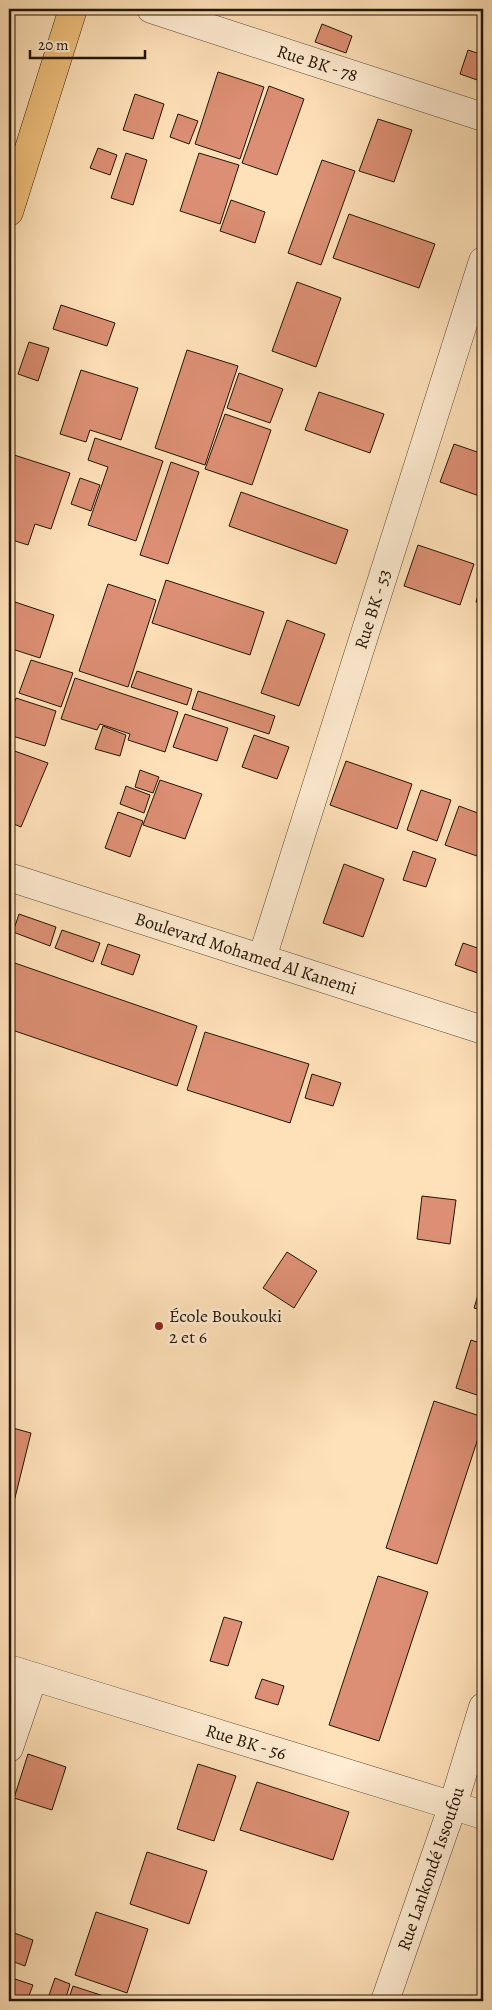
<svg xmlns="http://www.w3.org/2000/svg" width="492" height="2010" font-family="Alegreya,serif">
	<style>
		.building { fill: #dc8f74; stroke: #221505 }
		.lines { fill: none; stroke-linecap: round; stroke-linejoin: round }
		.minor-casing { stroke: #594832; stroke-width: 29 }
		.major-casing { stroke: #221505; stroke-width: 29 }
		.minor { stroke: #ffecd2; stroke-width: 28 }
		.major { stroke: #f0c07c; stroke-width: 28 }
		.poi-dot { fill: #8f2418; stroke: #ffecd2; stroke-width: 2 }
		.labels { text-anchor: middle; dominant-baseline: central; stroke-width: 5; stroke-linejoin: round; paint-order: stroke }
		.street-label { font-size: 18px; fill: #221505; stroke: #ffecd2 }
		.poi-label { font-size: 18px; fill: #221505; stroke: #ffecd2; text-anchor: start }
	</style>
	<rect width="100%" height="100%" fill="#ffe1b9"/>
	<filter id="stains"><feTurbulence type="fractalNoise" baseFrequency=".004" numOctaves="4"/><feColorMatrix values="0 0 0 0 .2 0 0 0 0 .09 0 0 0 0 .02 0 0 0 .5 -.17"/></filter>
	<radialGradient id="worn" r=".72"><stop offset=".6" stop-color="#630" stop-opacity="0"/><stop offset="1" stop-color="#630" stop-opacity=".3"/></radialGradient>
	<g class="building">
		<path d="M322 24 352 36 346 53 315 42Z"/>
		<path d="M468 50 483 55V82L460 74Z"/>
		<path d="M218 72 264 87 240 159 195 144Z"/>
		<path d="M269 86 304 99 277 175 242 163Z"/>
		<path d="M135 94 164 104 153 139 123 130Z"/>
		<path d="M178 114 198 121 189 144 170 137Z"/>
		<path d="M378 119 412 130 394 182 359 171Z"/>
		<path d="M98 148 117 155 110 175 90 168Z"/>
		<path d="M126 153 147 160 133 205 111 198Z"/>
		<path d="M199 153 239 165 220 224 180 211Z"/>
		<path d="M322 160 355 171 321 265 288 253Z"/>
		<path d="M231 200 265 212 255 243 220 231Z"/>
		<path d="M349 214 435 244 419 288 333 258Z"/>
		<path d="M297 282 341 298 316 367 272 351Z"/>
		<path d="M61 305 115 323 107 346 53 329Z"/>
		<path d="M29 342 49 348 38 381 18 374Z"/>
		<path d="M187 350 238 366 205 465 155 448Z"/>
		<path d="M81 370 138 388 121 440 90 430 86 442 60 434Z"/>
		<path d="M239 373 283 389 270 423 227 408Z"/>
		<path d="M319 392 384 414 370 453 305 430Z"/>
		<path d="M225 414 271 430 252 485 205 469Z"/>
		<path d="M95 438 163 461 136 541 88 525 108 467 88 460Z"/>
		<path d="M454 444 483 454 482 497 440 482Z"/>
		<path d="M11 454 70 473 51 529 35 524 28 545 9 539V462Z"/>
		<path d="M171 462 199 472 168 564 140 555Z"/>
		<path d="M80 478 100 485 91 511 71 504Z"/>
		<path d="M241 492 348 530 336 564 229 526Z"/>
		<path d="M418 545 474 564 460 605 404 586Z"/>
		<path d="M483 579V604L476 602Z"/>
		<path d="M166 580 264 612 250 655 152 623Z"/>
		<path d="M108 584 156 600 128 687 79 671Z"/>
		<path d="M9 600 54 615 40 658 9 648Z"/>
		<path d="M287 620 325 634 299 706 261 693Z"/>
		<path d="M31 660 73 673 61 707 19 693Z"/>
		<path d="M137 671 192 689 187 705 131 687Z"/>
		<path d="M75 678 178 712 165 752 128 740 130 734 100 724 97 730 61 719Z"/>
		<path d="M198 691 275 716 269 734 192 709Z"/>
		<path d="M16 698 56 711 45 746 9 735V720Z"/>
		<path d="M185 714 228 728 217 761 173 747Z"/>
		<path d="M103 726 126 735 120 756 95 749Z"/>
		<path d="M254 735 289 747 277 779 242 767Z"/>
		<path d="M9 749 48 763 21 827 9 822Z"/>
		<path d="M346 761 412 784 397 829 330 805Z"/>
		<path d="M140 770 159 777 153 793 135 787Z"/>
		<path d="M160 780 202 794 185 839 143 825Z"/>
		<path d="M126 786 150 795 144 813 120 804Z"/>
		<path d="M421 790 451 800 437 841 407 830Z"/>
		<path d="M459 806 483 815V858L445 845Z"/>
		<path d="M118 812 143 821 130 857 105 848Z"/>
		<path d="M413 851 436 859 426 887 403 880Z"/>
		<path d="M344 864 384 879 363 937 323 923Z"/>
		<path d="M19 914 56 927 50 946 13 932Z"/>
		<path d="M62 930 100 943 93 962 55 948Z"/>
		<path d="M463 943 483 950V975L455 965Z"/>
		<path d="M108 944 140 955 133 975 101 964Z"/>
		<path d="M9 961 197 1026 177 1086 9 1029Z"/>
		<path d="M205 1032 309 1064 290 1123 187 1090Z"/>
		<path d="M312 1074 341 1083 333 1106 305 1098Z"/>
		<path d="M422 1196 456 1200 450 1244 417 1239Z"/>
		<path d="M287 1252 317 1271 294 1308 263 1288Z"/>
		<path d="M483 1279V1311L474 1308Z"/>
		<path d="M471 1340 483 1344V1397L456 1388Z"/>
		<path d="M434 1401 483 1417V1423L437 1564 386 1548Z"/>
		<path d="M9 1427 31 1433 9 1522Z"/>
		<path d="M378 1576 428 1592 379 1741 329 1725Z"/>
		<path d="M224 1617 242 1622 228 1666 210 1661Z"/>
		<path d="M262 1679 284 1686 278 1705 255 1698Z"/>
		<path d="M28 1754 66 1767 52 1810 14 1798Z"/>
		<path d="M198 1764 236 1776 214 1841 177 1829Z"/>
		<path d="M257 1782 349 1812 333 1860 240 1830Z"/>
		<path d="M147 1852 207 1871 189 1924 130 1904Z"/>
		<path d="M96 1912 148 1929 127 1993 75 1975Z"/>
		<path d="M9 1931 33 1940 25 1966 9 1960Z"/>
		<path d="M9 1977 33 1985 27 2001H9Z"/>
		<path d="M55 1978 70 1984 65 2001H47Z"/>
		<path d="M73 1986 119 2001H68Z"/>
	</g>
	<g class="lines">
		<defs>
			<g id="minor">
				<path id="s1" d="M151 9 483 117"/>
				<path id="s2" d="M9 877 483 1030"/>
				<path id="s3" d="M262 958 483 261"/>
				<path id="s4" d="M9 1669 483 1815"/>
				<path d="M9 1748 33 1677"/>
				<path id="s5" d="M385 2001 453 1805 483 1707"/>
			</g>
			<path id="major" d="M9 212 73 9"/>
		</defs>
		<use href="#minor" class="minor-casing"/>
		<use href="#major" class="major-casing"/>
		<use href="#minor" class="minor"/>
		<use href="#major" class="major"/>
	</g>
	<circle class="poi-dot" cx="159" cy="1326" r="5"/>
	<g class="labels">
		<g class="street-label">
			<text stroke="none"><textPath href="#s1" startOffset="175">Rue BK - 78</textPath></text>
			<text stroke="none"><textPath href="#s3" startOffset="366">Rue BK - 53</textPath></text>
			<text stroke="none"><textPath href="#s2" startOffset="249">Boulevard Mohamed Al Kanemi</textPath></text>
			<text stroke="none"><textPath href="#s4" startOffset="248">Rue BK - 56</textPath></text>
			<text stroke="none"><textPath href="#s5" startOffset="140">Rue Lankondé Issoufou</textPath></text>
		</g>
		<g class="poi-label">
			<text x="169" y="1316">École Boukouki<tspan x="169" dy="21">2 et 6</tspan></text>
		</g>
	</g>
	<rect width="492" height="2010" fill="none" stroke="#ffe1b9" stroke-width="30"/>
	<rect x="10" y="10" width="472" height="1990" fill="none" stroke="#221505" stroke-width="2.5"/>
	<rect x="15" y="15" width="462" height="1980" fill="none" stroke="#221505"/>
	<path d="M30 50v8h115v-8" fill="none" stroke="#221505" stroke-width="2.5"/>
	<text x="38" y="50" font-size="15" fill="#221505" stroke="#ffecd2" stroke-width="4" paint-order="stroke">20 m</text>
	<rect width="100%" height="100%" filter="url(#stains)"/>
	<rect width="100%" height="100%" fill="url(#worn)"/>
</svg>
